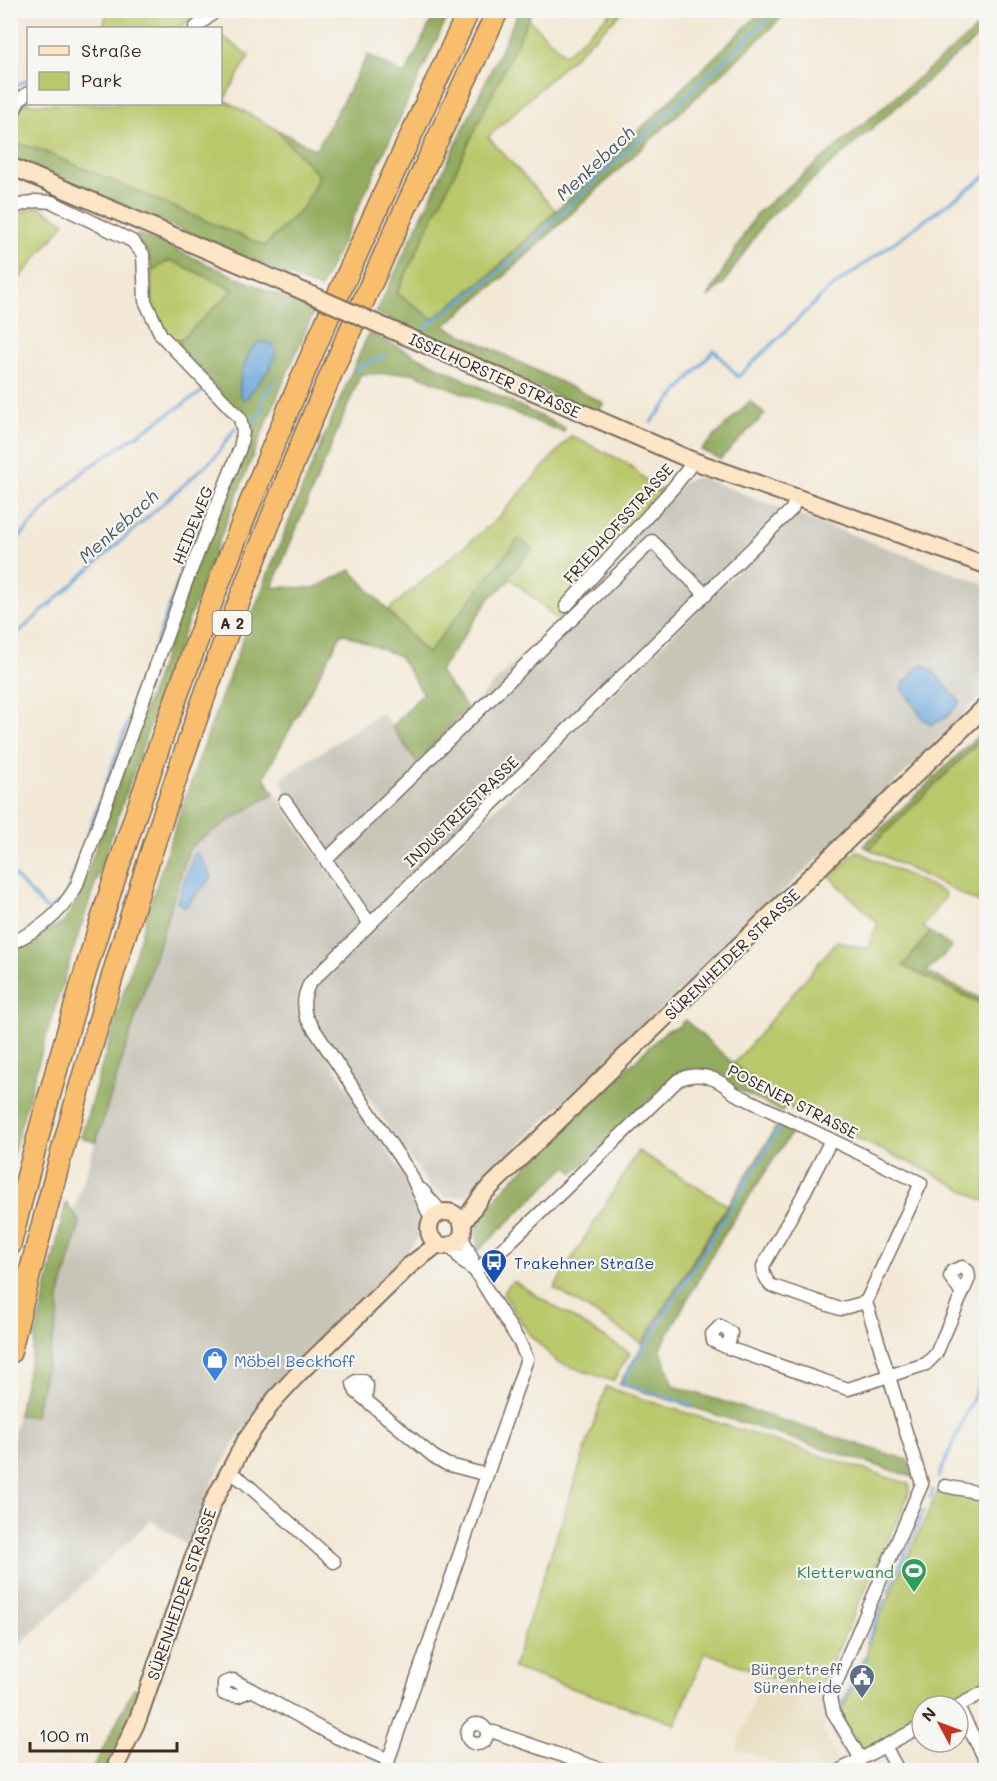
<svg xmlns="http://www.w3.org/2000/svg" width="997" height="1781" font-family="Mali,sans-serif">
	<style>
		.built { fill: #e7daba }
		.industrial { fill: #c8c4b8 }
		.green { fill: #b9c86a; stroke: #7a7944; stroke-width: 1.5 }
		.forest { fill: #92ac5e; stroke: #666b3e; stroke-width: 1.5 }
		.water { fill: #6aa7dc; stroke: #52687d; stroke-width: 1.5 }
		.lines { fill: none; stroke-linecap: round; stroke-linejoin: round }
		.stream { stroke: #6aa7dc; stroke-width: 3 }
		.street-casing { stroke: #7b6c5e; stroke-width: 15 }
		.secondary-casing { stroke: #7b6c5e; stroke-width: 20 }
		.highway-casing { stroke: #7b6c5e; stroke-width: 24 }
		.street { stroke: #fff; stroke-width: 12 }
		.secondary { stroke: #fde5c5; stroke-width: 16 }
		.highway { stroke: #f9be6d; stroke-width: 21 }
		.secondary-bridge-casing { stroke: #7b6c5e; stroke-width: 20; stroke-linecap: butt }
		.secondary-bridge { stroke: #fde5c5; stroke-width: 16 }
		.labels { text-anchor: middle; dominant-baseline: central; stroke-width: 4.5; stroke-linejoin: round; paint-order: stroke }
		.shield { fill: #f6f6f2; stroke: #73675e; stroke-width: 1.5 }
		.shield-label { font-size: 15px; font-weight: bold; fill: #3b2a1e }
		.street-label { font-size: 16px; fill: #3b2a1e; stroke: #f6f6f2 }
		.transit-label { font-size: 16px; fill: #164399; stroke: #f6f6f2; text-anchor: start }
		.shop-label { font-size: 16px; fill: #366cbe; stroke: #f6f6f2; text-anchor: start }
		.leisure-label { font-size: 16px; fill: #27864d; stroke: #f6f6f2; text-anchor: end }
		.service-label { font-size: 16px; fill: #4e5e75; stroke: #f6f6f2; text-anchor: end }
		.water-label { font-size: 18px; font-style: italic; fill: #4b5660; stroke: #f6f6f2 }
	</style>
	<rect width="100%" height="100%" fill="#f6f6f2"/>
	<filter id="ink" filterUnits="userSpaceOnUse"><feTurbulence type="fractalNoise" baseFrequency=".0167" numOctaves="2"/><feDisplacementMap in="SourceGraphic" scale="12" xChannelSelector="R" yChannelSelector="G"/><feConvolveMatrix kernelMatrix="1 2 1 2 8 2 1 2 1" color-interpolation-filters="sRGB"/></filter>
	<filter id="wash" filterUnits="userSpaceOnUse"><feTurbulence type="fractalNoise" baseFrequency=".008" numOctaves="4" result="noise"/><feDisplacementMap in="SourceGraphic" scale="24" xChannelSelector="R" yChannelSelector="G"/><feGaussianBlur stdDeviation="1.35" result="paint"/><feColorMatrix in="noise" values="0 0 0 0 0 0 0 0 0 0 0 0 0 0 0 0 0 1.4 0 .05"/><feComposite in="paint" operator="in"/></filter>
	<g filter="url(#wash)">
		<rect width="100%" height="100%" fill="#f3e8d5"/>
		<path class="built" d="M763 1675 827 1700 829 1713 823 1732 839 1763 825 1770H794L736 1749Z"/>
		<g class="industrial">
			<path d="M699 477 782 509 767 528 372 915 285 790 282 782 283 777 382 712 417 762 557 619 669 496 685 481Z"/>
			<path d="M796 514 986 585V692L840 837 464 1197H445L430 1187 319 1027 312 1006 316 987 370 931Z"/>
			<path d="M274 793 364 922 303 983 298 993 297 1008 417 1197 423 1221 419 1237 387 1276 321 1337 268 1394 239 1436 216 1475 187 1545 151 1520 11 1653V1448L18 1415 35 1416 59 1313V1298L80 1224 73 1213 189 849 197 841Z"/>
		</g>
		<g class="green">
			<path d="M107 11V10L206 11 178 28H103Z"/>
			<path d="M613 11H623L488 137 556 211 492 273 433 319 397 293 528 19 565 55Z"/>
			<path d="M221 35 249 56 224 100 274 128 319 175 305 205 265 246 38 149 11 142 18 113 28 97V104H220Z"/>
			<path d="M38 206 65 223 11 289V216Z"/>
			<path d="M170 260 234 290 176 344C154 322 151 301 151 271Z"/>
			<path d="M571 436 627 463 658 491 661 489 669 496 557 619 508 576 532 549 427 654 388 610 497 519Z"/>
			<path d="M986 735V906L869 849Z"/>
			<path d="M857 851 943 892 946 896 923 927 930 932 903 966 986 1006V1202L928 1171 786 1106 734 1064 837 941 867 949 878 923 830 877Z"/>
			<path d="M638 1151 727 1205 642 1343 554 1288Z"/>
			<path d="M513 1281 630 1353 613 1381 557 1362 529 1334 503 1293Z"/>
			<path d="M606 1387 909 1484V1494L817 1695 705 1652 676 1724 513 1668Z"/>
			<path d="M938 1491 986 1500V1685L948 1706H922V1720L867 1749 860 1748 840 1715 867 1656 868 1643Z"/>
		</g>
		<g class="forest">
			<path d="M436 11H450L320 289 11 157V142L38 149 265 246 305 205 319 176 274 128 316 150 368 55 405 75Z"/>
			<path d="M519 11H532L397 293 433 319 492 273 762 11H789L499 281 444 326 604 403 596 414 376 313Z"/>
			<path d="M986 21V30L766 220 724 283 708 297 756 214Z"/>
			<path d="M139 234 314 311C236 489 169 665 107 849 72 952 38 1056 11 1162V951L64 922 77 901 188 588 244 451 250 426 176 344 234 289 170 260 151 271 148 253 135 238Z"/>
			<path d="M369 333 565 428 563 432 412 373 361 374 272 587 314 588 351 570 427 654 519 538 532 549 508 576 511 579 490 598 439 672 467 708 417 762 392 727 423 693 399 656 342 633 264 777 274 793 197 841 189 849 96 1142 81 1137C112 1034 140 930 175 828 232 661 297 495 369 333Z"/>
			<path d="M750 401 765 414 720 459 701 450Z"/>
			<path d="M983 731 986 735 869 849 863 846Z"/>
			<path d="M930 932 952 947 926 972 986 1001V1006L903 966Z"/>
			<path d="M685 1020 745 1074 786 1106 782 1112 737 1089 720 1073 690 1068 673 1077 574 1173 567 1166 478 1251 476 1229 482 1216 507 1185 667 1030 678 1027Z"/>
			<path d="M781 1119 795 1127 720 1241 660 1348 674 1386 908 1460 913 1477 619 1384Z"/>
			<path d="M66 1202 80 1223 59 1298V1313L35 1416 18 1415Z"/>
			<path d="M134 1688 141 1691 105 1770H92Z"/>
		</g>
		<g class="water">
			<path d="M259 342 272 343 276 353 270 368 245 400 240 396C238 380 246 350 259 342Z"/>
			<path d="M923 665 933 671 960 702 947 717 932 725 923 719 901 687 917 668Z"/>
			<path d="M195 852 198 853 212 878 185 907 177 902Z"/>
		</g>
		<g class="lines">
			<g class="stream">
				<path d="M10 100 18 84 28 80"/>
				<path d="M425 327 493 277 777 10"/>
				<path d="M355 369 385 356"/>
				<path d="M651 422 714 350 738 377 827 291 986 176"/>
				<path d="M250 423 258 418 266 391 276 381"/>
				<path d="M10 548 56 497 85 470 206 389"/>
				<path d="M10 640 215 457 236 427"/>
				<path d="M10 871 47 910 59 902"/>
				<path d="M68 890 178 582 214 495"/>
				<path d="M692 1405 622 1383 781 1126"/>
				<path d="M938 1478 986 1368"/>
				<path d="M930 1498 933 1490"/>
				<path d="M888 1593 924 1510"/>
				<path d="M867 1643 884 1600"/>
				<path d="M842 1705 865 1656"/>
				<path d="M832 1727 846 1753"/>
			</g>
		</g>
	</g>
	<g filter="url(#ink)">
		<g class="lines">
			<defs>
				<g id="street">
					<path d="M195 28 217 10"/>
					<path d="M10 118 20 99 28 93"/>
					<path d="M10 208 35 201 52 202 132 241 143 254 145 301 161 335 240 418 243 432 240 448 185 585 76 887C57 918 42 927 10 944"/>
					<path d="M566 606 673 488 688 469 691 460"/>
					<path d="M285 801 370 924"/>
					<path d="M326 860 652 541 706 595"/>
					<path d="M831 1140 802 1197 763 1266 764 1275 770 1285 840 1309 866 1302"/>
					<path d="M422 1190 442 1213"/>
					<path d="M432 1221 410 1173 306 1017C303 1004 303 996 310 983L370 924 792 509 796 497"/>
					<path d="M462 1237 472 1258 473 1269"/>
					<path d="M475 1271 509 1243 678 1080C698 1070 719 1078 734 1093L921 1183 866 1302 922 1484 830 1697 833 1712 861 1759"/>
					<path d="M728 1348 713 1341 712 1334 720 1326 731 1333 728 1348 848 1389 926 1364 936 1354 969 1278 968 1271 962 1267 952 1271 950 1277 962 1294"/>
					<path d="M366 1400 367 1385 364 1381H356L353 1384 356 1392 433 1456 446 1464 487 1475"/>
					<path d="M228 1471 243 1481 334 1562"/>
					<path d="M945 1486 986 1494"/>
					<path d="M252 1690 238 1696 224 1694V1683L233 1680 252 1690 336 1737 389 1760"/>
					<path d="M958 1706 986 1691"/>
					<path d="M958 1707 986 1761"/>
					<circle cx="477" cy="1734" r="10"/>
					<path d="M487 1732H494L603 1770"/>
					<path d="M885 1746 898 1770"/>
					<path d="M385 1770 527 1359 520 1343 475 1271 464 1263 450 1246"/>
					<path d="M840 1770 922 1726"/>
				</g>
				<g id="secondary">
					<path d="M10 166 305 292"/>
					<path d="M387 328 691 460 986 565"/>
					<circle cx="446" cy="1229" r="17"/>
					<path d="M463 1223 483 1194 986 706"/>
					<path d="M114 1770 138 1719 212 1504 246 1440 275 1399 299 1373 409 1266 438 1244"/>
				</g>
				<g id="highway">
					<path d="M10 1245C80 962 174 684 286 415 343 279 407 145 469 10"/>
					<path d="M10 1353C87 1036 184 724 310 423 369 284 434 147 498 10"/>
				</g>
			</defs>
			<use href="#street" class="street-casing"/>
			<use href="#secondary" class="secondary-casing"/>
			<use href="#highway" class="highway-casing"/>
			<use href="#street" class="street"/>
			<use href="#secondary" class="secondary"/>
			<use href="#highway" class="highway"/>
			<defs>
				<path id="secondary-bridge" d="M305 292 387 328"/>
			</defs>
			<use href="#secondary-bridge" class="secondary-bridge-casing"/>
			<use href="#secondary-bridge" class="secondary-bridge"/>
		</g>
	</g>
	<defs>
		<symbol id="bus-pin" viewBox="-11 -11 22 30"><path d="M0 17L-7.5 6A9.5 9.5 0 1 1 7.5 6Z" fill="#1a4fb4" stroke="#f6f6f2"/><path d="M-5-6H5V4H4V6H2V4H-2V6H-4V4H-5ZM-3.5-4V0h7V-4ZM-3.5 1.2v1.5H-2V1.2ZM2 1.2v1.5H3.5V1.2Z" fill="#fff"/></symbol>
		<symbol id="shop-pin" viewBox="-11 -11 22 30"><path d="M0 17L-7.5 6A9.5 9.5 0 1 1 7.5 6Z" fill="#3f7fe0" stroke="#f6f6f2"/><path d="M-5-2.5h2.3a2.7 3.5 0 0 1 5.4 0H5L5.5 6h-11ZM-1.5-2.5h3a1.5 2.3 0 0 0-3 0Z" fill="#fff"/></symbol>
		<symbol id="stadium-pin" viewBox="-11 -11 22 30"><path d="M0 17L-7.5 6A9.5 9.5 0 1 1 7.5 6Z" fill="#2e9e5b" stroke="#f6f6f2"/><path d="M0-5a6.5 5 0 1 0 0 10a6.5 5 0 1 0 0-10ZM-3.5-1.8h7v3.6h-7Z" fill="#fff"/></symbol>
		<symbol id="civic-pin" viewBox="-11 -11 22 30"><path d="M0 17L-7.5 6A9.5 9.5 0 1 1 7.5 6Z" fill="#5c6f8a" stroke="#f6f6f2"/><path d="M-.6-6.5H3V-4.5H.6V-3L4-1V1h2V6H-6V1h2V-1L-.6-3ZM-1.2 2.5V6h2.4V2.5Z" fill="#fff"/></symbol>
	</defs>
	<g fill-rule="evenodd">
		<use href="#bus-pin" x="479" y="1247" width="30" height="40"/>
		<use href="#shop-pin" x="200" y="1345" width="30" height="40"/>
		<use href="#stadium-pin" x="899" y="1556" width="30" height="40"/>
		<use href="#civic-pin" x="847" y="1662" width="30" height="40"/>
	</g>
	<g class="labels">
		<rect class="shield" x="212.5" y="611" width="39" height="24" rx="4.5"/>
		<g class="shield-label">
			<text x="232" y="623">A 2</text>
		</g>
		<g class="street-label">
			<text transform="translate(495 375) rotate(24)">ISSELHORSTER STRASSE</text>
			<text transform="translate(618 523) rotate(-48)">FRIEDHOFSSTRASSE</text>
			<text transform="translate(192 525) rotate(-68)">HEIDEWEG</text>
			<text transform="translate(461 811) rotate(-44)">INDUSTRIESTRASSE</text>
			<text transform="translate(732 954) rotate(-44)">SÜRENHEIDER STRASSE</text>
			<text transform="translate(793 1101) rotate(27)">POSENER STRASSE</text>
			<text transform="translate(181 1594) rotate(-71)">SÜRENHEIDER STRASSE</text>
		</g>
		<g class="transit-label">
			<text x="514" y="1262">Trakehner Straße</text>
		</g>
		<g class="shop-label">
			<text x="234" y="1360">Möbel Beckhoff</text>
		</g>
		<g class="leisure-label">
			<text x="894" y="1571">Kletterwand</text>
		</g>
		<g class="service-label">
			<text x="842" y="1668">Bürgertreff<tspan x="842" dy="18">Sürenheide</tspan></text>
		</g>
		<g class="water-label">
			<text transform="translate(595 163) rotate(-43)">Menkebach</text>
			<text transform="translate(118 526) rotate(-42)">Menkebach</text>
		</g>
	</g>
	<rect width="997" height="1781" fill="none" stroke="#f6f6f2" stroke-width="36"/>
	<rect x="27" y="27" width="195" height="78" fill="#f6f6f2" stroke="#aba49d" stroke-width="1.5"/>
	<rect x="39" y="46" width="30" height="9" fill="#fde5c5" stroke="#aba49d" stroke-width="1.5"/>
	<text x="81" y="57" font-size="18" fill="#3b2a1e">Straße</text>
	<rect x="39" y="72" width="30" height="18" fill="#b9c86a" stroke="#aba49d" stroke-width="1.5"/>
	<text x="81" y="87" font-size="18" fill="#3b2a1e">Park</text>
	<g transform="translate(940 1724) rotate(311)"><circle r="28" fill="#f6f6f2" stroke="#aba49d" stroke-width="1.5"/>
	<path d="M0-4.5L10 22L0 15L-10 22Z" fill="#c8321e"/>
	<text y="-9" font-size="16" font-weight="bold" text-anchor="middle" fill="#3b2a1e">N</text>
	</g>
	<path d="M30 1742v9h147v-9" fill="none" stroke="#3b2a1e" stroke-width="3"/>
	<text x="39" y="1742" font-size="18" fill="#3b2a1e" stroke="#f6f6f2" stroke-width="4.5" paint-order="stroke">100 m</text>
</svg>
